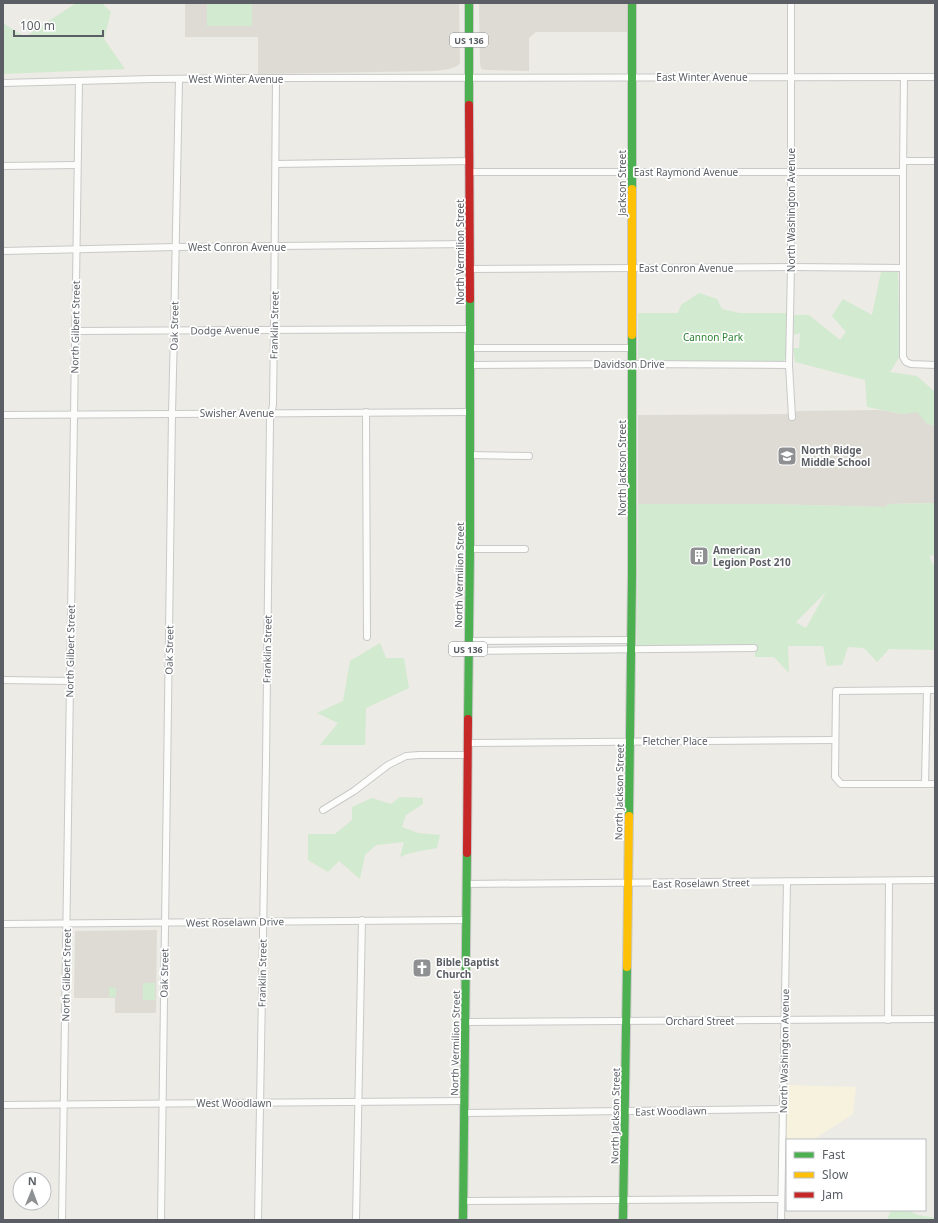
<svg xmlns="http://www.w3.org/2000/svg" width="938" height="1223" font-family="'Noto Sans',sans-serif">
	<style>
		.commercial { fill: #f6f2dd }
		.education { fill: #dddbd3 }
		.green { fill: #d2eacf; fill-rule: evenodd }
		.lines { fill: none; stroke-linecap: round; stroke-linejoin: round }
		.street-casing { stroke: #c8c9c8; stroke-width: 8 }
		.fast-casing { stroke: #c8c9c7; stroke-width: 10 }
		.slow-casing { stroke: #c8c9c7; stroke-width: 10 }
		.jam-casing { stroke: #c8c9c7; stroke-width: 10 }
		.street { stroke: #fcfcfb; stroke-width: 6 }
		.fast { stroke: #4caf50; stroke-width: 8 }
		.slow { stroke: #ffc107; stroke-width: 8 }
		.jam { stroke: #c62828; stroke-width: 8 }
		.labels { text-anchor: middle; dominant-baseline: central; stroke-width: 3.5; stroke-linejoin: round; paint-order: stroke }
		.shield { fill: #fff; stroke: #8c8f93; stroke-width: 1 }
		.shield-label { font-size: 9px; font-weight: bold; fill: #5b5f65 }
		.street-label { font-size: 10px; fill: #5b5f65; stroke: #fff }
		.park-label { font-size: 10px; fill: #2c8332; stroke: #fff }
		.poi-label { font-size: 10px; font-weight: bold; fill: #5b5f65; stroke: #fff; text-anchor: start }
	</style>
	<rect width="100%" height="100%" fill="#ecebe5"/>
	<path class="commercial" d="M788 1085 856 1087 853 1114 813 1140H787V1156H786Z"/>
	<g class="education">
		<path d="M185 3H459L460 63 457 66 450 69 434 71 258 74V37H185Z"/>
		<path d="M479 3H627V32H536L529 38V71L485 70 481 69 480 63Z"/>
		<path d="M881 410 903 414 917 411 927 424 935 426V503L889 504 885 507 769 504H638V415L789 414 799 411Z"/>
		<path d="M157 930 156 1013H115V998H74L75 931Z"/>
	</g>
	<g class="green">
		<path d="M76 3H102L111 12 104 39 125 69 3 74V23L25 37Z"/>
		<rect x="207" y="3" width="45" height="23"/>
		<path d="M881 272H898L900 356 890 372 917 376 935 392V426L927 424 917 412 903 414 867 407 865 380 795 362 793 348H799L800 333 794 335V315H809L840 340 846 332 832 316 843 299 872 315Z"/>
		<path d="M699 293 717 299 722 309 739 313H788L787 357 782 362 642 361 638 359V313H678L681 305Z"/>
		<path d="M935 503V555L929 556 935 568V650L889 649 877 662 864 648 848 647 842 665 827 666 823 646H788L789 673 774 657H755V645L637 646 638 504H769L885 507 889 504ZM826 592 806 628 797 623 796 622Z"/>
		<path d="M380 643 386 658H404L409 688 366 708 365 745H320L338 723 317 713 343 701 350 661Z"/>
		<path d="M400 797 423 798V804L406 815 402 827 418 833 440 835 437 848 410 853 400 857 404 842 376 845 365 855 360 879 339 861 328 872 308 860V834H335L352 820V807L372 798 391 804Z"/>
		<rect x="143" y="983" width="12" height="17"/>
		<path d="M109 987 116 988V997H109Z"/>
		<path d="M891 1210H907L918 1215 935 1218V1220H887Z"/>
	</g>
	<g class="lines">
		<defs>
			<g id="street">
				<path d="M791 3V267L789 365 792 417"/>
				<path d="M904 77 903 172V357L906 362 911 364 935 365"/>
				<path d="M3 83 151 79 271 78 935 77"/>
				<path d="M903 161H935"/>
				<path d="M276 164 470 161"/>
				<path d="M3 166 77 165"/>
				<path d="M470 172H903"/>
				<path d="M3 251 175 247 470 244"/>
				<path d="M470 269 791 267 903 268"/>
				<path d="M75 331 470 329"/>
				<path d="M470 348H632"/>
				<path d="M470 365 632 364 789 365"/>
				<path d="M366 412 367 637"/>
				<path d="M3 415 471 412"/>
				<path d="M470 455 529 456"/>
				<path d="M470 549H525"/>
				<path d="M468 641 631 640"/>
				<path d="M468 651 754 648"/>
				<path d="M3 680 70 681"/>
				<path d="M935 690 836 691 835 777 841 784H935"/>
				<path d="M468 743 835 740"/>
				<path d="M925 784 927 690"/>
				<path d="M323 810 354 791 388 765 406 756 419 755H467"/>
				<path d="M466 884 935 880"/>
				<path d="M3 924 467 920"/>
				<path d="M888 1020 889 881"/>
				<path d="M465 1022 935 1019"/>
				<path d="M3 1105 465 1101"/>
				<path d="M464 1113 783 1109"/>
				<path d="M464 1201 781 1199"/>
				<path d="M62 1220 79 81"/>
				<path d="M161 1220 172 413 174 331 179 79"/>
				<path d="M258 1220 266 762 270 420 273 405 274 329 276 78"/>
				<path d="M356 1220 362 920"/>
				<path d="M781 1220 787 882"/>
			</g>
			<g id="fast">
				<path d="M469 3V105"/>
				<path d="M632 3V189"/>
				<path d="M468 719 470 549V299"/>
				<path d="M629 816 632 574V335"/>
				<path d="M463 1220 467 853"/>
				<path d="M623 1220 627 967"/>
			</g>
			<g id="slow">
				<path d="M632 189V335"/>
				<path d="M627 967 629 816"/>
			</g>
			<g id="jam">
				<path d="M469 105 470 299"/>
				<path d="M467 853 468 719"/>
			</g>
		</defs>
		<use href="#street" class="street-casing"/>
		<use href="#fast" class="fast-casing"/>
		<use href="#slow" class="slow-casing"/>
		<use href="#jam" class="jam-casing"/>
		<use href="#street" class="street"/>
		<use href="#fast" class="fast"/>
		<use href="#slow" class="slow"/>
		<use href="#jam" class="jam"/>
	</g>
	<defs>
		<symbol id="school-square" viewBox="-11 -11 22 22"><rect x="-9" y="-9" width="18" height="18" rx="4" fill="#8e9092" stroke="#fff"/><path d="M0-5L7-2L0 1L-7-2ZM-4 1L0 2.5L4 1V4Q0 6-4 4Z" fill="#fff"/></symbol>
		<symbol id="building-square" viewBox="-11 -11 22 22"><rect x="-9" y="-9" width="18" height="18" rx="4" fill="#8e9092" stroke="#fff"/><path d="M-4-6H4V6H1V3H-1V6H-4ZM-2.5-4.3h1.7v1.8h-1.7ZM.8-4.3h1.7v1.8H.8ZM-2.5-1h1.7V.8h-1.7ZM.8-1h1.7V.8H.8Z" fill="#fff"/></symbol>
		<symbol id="church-square" viewBox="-11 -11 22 22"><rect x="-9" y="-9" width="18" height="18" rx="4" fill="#8e9092" stroke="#fff"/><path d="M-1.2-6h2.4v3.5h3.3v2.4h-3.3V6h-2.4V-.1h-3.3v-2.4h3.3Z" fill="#fff"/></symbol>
	</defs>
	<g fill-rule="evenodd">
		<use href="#school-square" x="776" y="445" width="22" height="22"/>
		<use href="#building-square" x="688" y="545" width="22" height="22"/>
		<use href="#church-square" x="411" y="957" width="22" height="22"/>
	</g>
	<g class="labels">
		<g class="shield">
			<rect x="450" y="33" width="38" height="14" rx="3"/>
			<rect x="449" y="642" width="38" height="14" rx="3"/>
		</g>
		<g class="shield-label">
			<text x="469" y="40">US 136</text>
			<text x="468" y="649">US 136</text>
		</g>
		<g class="street-label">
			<text x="702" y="77">East Winter Avenue</text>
			<text x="236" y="79">West Winter Avenue</text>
			<text x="686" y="172">East Raymond Avenue</text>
			<text transform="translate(622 183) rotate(-90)">Jackson Street</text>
			<text transform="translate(791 210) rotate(-90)">North Washington Avenue</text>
			<text x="237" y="247">West Conron Avenue</text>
			<text transform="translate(460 252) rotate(-90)">North Vermilion Street</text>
			<text x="686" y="268">East Conron Avenue</text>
			<text transform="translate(274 325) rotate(-89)">Franklin Street</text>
			<text transform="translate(174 326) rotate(-89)">Oak Street</text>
			<text transform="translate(75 327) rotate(-89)">North Gilbert Street</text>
			<text transform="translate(225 330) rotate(-1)">Dodge Avenue</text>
			<text x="629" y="364">Davidson Drive</text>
			<text x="237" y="413">Swisher Avenue</text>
			<text transform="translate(622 468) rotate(-90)">North Jackson Street</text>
			<text transform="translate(459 575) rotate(-89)">North Vermilion Street</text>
			<text transform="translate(267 649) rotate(-89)">Franklin Street</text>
			<text transform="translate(169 650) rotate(-89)">Oak Street</text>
			<text transform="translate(70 651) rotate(-89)">North Gilbert Street</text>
			<text x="675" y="741">Fletcher Place</text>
			<text transform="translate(619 792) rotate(-89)">North Jackson Street</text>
			<text transform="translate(701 883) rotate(-1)">East Roselawn Street</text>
			<text transform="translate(235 922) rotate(-1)">West Roselawn Drive</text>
			<text transform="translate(164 973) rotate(-89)">Oak Street</text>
			<text transform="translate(262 973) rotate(-89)">Franklin Street</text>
			<text transform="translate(66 975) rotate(-89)">North Gilbert Street</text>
			<text x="700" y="1021">Orchard Street</text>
			<text transform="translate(455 1043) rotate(-89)">North Vermilion Street</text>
			<text transform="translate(784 1051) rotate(-89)">North Washington Avenue</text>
			<text x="234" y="1103">West Woodlawn</text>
			<text transform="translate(671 1111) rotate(-1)">East Woodlawn</text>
			<text transform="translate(615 1116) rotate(-89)">North Jackson Street</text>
		</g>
		<g class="park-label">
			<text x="713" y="337">Cannon Park</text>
		</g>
		<g class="poi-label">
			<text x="801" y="450">North Ridge<tspan x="801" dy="12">Middle School</tspan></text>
			<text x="713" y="550">American<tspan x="713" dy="12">Legion Post 210</tspan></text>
			<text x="436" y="962">Bible Baptist<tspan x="436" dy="12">Church</tspan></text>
		</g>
	</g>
	<rect width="938" height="1223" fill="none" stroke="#5b5f65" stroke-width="8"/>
	<rect x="786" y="1139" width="140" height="72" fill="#ffffff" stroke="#bdbfc1"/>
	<rect x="794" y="1152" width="20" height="6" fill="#4caf50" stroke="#bdbfc1"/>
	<text x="822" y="1159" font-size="12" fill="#5b5f65">Fast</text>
	<rect x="794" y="1172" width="20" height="6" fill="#ffc107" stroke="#bdbfc1"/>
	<text x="822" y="1179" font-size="12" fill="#5b5f65">Slow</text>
	<rect x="794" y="1192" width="20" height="6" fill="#c62828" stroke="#bdbfc1"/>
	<text x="822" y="1199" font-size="12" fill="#5b5f65">Jam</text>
	<g transform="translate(32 1191) rotate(1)"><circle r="19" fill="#ffffff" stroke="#bdbfc1"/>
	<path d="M0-3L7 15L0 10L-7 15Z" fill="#8e9092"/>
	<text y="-6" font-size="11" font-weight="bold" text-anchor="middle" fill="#5b5f65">N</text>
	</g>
	<path d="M14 30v6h89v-6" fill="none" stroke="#5b5f65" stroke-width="2"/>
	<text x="20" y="30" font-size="12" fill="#5b5f65" stroke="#ffffff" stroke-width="3" paint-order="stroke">100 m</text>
</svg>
